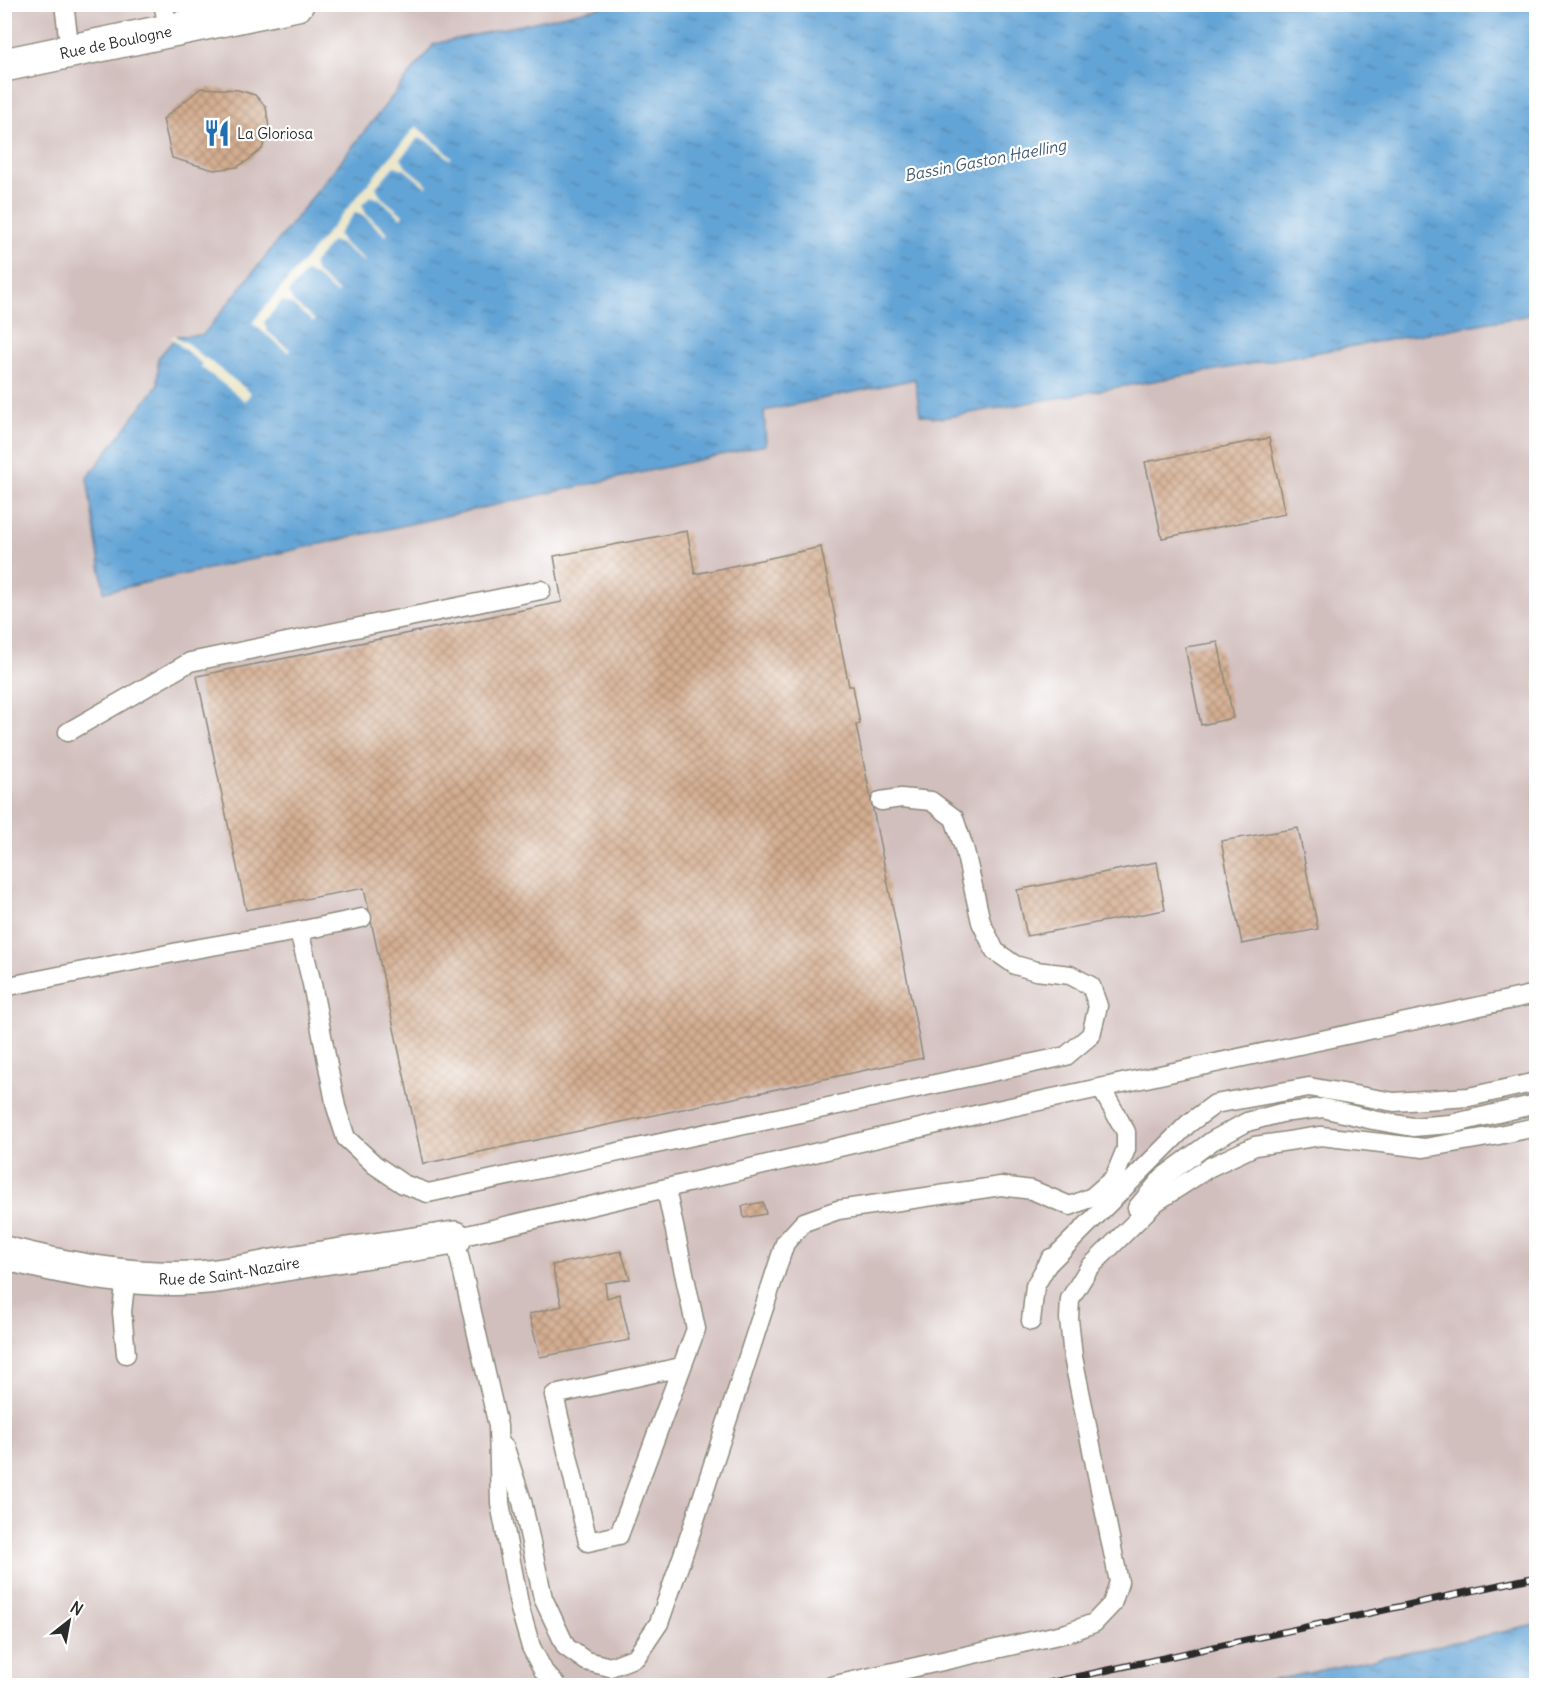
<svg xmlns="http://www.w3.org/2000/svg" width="1541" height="1690" font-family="Delius,sans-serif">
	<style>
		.industrial { fill: #d1bfbd }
		.water { fill: url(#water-ripples); stroke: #486880; stroke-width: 1.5 }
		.pier { fill: #ece7cb }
		.building { fill: url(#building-cross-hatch) }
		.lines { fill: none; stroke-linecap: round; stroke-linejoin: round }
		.service-casing { stroke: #8c897b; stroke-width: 21 }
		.minor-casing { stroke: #8c897b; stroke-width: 36 }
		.service { stroke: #fff; stroke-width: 18 }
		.minor { stroke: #fff; stroke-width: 33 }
		.rail-casing { stroke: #2b2b2b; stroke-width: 7 }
		.rail { stroke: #fff; stroke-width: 4.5; stroke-dasharray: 14; stroke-linecap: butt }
		.labels { text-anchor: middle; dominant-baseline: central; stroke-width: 4.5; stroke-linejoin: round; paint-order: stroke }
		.street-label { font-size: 15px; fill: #2b2b2b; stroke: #fff }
		.poi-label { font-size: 15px; fill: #2b2b2b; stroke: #fff; text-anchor: start }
		.water-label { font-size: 16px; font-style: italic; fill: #425b6f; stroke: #fff }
	</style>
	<defs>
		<pattern id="water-ripples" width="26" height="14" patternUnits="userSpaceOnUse" patternTransform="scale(1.5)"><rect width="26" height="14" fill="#64a4d6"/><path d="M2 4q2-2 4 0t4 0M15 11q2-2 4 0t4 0" fill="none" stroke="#5386ae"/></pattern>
		<pattern id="building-cross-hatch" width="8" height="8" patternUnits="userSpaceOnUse" patternTransform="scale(1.5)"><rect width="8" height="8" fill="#d4ad90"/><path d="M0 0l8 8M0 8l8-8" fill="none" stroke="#ac8d76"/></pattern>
	</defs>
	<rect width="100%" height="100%" fill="#fff"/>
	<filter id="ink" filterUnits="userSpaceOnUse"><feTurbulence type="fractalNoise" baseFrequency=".0167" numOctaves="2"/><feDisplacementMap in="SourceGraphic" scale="12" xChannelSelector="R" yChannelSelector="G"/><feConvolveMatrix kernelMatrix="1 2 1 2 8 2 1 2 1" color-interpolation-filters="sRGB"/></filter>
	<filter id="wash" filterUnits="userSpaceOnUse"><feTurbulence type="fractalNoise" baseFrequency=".008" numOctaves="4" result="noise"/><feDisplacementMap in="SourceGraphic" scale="24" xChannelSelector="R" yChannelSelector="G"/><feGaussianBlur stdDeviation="1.35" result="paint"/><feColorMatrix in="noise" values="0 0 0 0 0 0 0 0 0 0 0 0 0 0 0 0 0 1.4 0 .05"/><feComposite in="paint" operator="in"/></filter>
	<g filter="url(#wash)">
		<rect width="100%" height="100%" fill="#ece7cb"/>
		<rect class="industrial" x="5" y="5" width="1531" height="1680"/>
		<g class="water">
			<path d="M615 4 1536 5V314L942 418 920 415 915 379 764 411 766 445 104 592 87 478 158 385V358L177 336 203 335 434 44Z"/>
			<path d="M1536 1625V1685H1251Z"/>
		</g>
		<g class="pier">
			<path d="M416 126 452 157 450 159 428 141 418 138 401 158 406 167 428 185 426 187 404 169 394 166 376 187 381 197 403 215 401 218 380 199 370 196 362 205 366 214 388 233 386 236 364 216 355 213 338 234 343 243 365 260 364 262 341 244 332 241 313 264 316 272 338 292 337 294 314 275 306 272 288 293 294 303 315 320 313 322 291 304 282 301 264 322 268 332 290 350 288 352 252 323Z"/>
			<path d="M174 335 181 341 186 342 205 359 206 358 251 393 245 401 201 367 202 364 171 338Z"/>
		</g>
		<g id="blocks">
			<g class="building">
				<path d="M201 88 238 90 255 95 266 107 269 128 262 149 247 161 237 167 214 170 172 158 163 119Z"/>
				<path d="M1269 438 1285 514 1162 538 1145 462Z"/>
				<path d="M687 531 695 574 821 547 849 686H853L860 724 856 725 923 1058 423 1164 364 888 246 910 197 676 562 602 554 556Z"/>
				<path d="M1218 642 1233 718 1201 725 1185 647Z"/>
				<path d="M1298 828 1318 929 1242 944 1221 841Z"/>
				<path d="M1157 862 1165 910 1027 936 1017 890Z"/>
				<path d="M763 1202 766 1214 744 1218 742 1206Z"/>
				<path d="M621 1251 630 1279 605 1283 607 1298 619 1294 630 1340 540 1357 529 1314 562 1306 552 1265Z"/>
			</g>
		</g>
	</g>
	<g filter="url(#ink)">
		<use href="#blocks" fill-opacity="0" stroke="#8c897b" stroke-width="1.5"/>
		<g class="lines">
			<defs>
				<g id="service">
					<path d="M64 4 70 51"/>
					<path d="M163 4 169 30"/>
					<path d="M68 732 190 662 541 590"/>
					<path d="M299 931 362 918"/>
					<path d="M4 987 183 951 299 931 312 984 336 1107 346 1138 375 1165 403 1184 428 1193 1066 1056 1091 1035 1098 1006 1091 986 1070 975 1036 971 1015 965 995 951 981 922 965 851 954 818 931 801 901 798 881 801"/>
					<path d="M666 1189 696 1329 619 1535 588 1542 554 1395 681 1367"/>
					<path d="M1137 1208 1163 1177 1212 1141 1247 1122 1281 1113 1323 1108 1373 1120 1413 1127 1451 1124 1536 1104"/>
					<path d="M1045 1267 1188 1124 1215 1104 1309 1087 1394 1102 1469 1097 1536 1082"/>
					<path d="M126 1276 122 1312 126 1354"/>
					<path d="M1031 1321 1035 1286 1051 1258"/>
					<path d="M505 1448 522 1501 543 1598 566 1647 586 1661 610 1667 636 1657 659 1623 692 1529 785 1243 804 1222 838 1210 1001 1186 1032 1190 1070 1206 1092 1197 1114 1178 1126 1149V1132L1101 1088"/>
					<path d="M557 1686 544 1672 531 1647 520 1609 500 1503 498 1426 455 1238 988 1112 1536 994"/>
					<path d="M831 1686 1067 1633 1094 1623 1112 1604 1119 1582 1073 1357 1069 1319 1070 1299 1089 1268 1156 1202 1210 1167 1255 1146 1321 1136 1424 1148 1494 1136 1536 1127"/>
				</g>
				<g id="minor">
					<path id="s1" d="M4 65 297 4"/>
					<path id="s2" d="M4 1253C67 1269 129 1281 194 1278 223 1277 251 1270 279 1265 338 1255 397 1247 455 1238"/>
				</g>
			</defs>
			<use href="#service" class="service-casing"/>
			<use href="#minor" class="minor-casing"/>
			<use href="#service" class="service"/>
			<use href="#minor" class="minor"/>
			<defs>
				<path id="rail" d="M1035 1686 1536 1577"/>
			</defs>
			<use href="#rail" class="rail-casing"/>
			<use href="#rail" class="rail"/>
		</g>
	</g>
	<defs>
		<symbol id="restaurant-bare" viewBox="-9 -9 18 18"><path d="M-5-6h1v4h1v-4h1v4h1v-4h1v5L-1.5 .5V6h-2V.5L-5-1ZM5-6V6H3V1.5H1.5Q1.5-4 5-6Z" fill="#1f6fb2" stroke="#fff" stroke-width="2.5" paint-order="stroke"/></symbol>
	</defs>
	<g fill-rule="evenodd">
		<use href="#restaurant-bare" x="198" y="114" width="38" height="38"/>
	</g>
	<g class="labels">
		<g class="street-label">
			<text stroke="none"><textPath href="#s1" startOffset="114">Rue de Boulogne</textPath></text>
			<text stroke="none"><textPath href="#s2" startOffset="228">Rue de Saint-Nazaire</textPath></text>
		</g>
		<g class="poi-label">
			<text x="237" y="133">La Gloriosa</text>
		</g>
		<g class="water-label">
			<text transform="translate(985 160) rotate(-11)">Bassin Gaston Haelling</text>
		</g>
	</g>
	<rect width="1541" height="1690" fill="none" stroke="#fff" stroke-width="24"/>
	<g transform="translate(69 1621) rotate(31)" stroke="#ffffff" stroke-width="4.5" paint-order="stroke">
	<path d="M0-4.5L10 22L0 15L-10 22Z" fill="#2b2b2b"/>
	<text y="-9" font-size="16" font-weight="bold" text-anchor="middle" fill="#2b2b2b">N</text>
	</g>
</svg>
